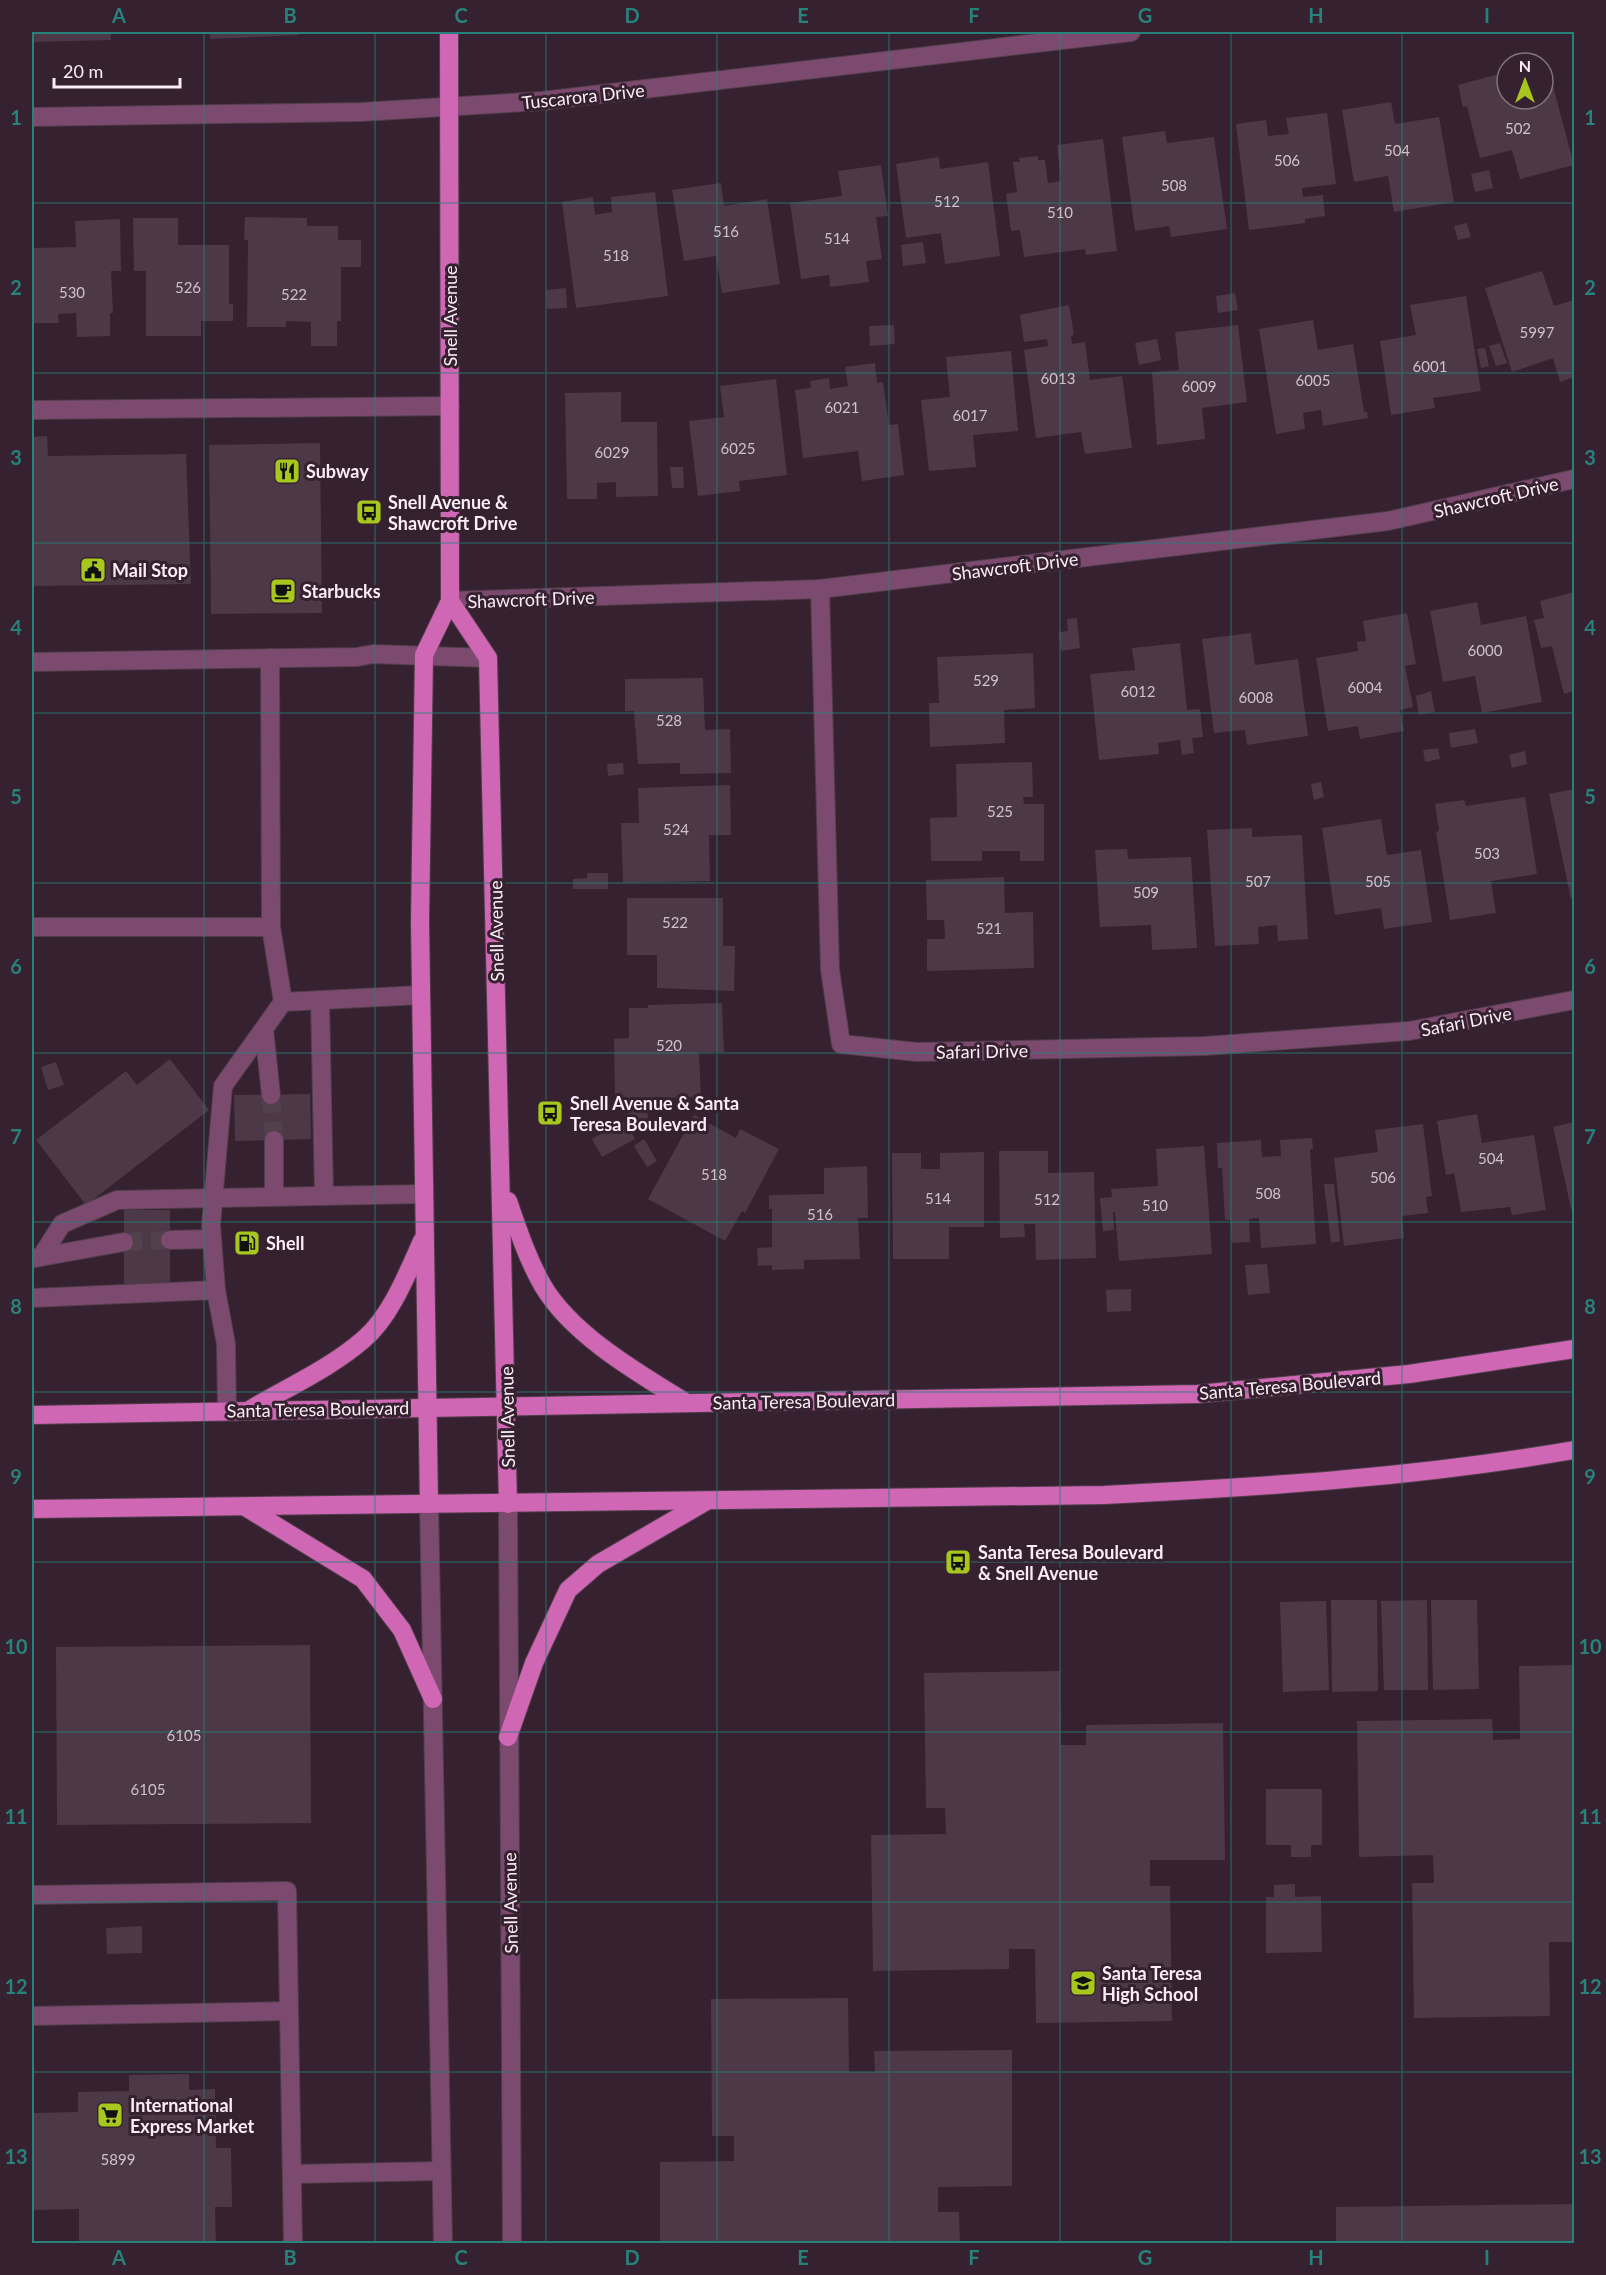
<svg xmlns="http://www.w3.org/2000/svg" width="1606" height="2275" font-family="Lato,sans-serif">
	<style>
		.building { fill: #4d3847 }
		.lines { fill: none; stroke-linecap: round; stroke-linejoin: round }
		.minor-tunnel { stroke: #53404d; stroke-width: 18; stroke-dasharray: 18 9; stroke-linecap: butt }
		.minor-casing { stroke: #513e4b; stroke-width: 20 }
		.major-casing { stroke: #513e4b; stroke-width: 20 }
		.minor { stroke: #7d4a6f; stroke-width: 18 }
		.major { stroke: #d067b4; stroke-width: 18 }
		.grid { fill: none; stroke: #27827c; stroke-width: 1.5; stroke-opacity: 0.55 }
		.labels { text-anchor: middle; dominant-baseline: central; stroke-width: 6; stroke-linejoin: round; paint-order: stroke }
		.number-label { font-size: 15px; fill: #d0c0ca }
		.street-label { font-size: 18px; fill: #fbedf6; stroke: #35212f }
		.poi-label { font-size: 18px; font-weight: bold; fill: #fbedf6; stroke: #35212f; text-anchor: start }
		.neatline { fill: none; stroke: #27827c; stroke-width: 2 }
		.grid-label { font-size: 20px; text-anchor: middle; font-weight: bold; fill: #27827c }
	</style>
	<rect width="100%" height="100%" fill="#35212f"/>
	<g class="building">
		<path d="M32 32H111V40L32 42Z"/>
		<path d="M210 32H299V35L210 39Z"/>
		<path d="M1503 73 1507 86V99H1543V76L1550 75 1574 165 1520 179 1512 150 1480 158 1467 106 1463 107 1458 85Z"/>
		<path d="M1391 102 1395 124 1439 117 1454 202 1394 212 1388 176 1354 182 1342 110Z"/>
		<path d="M1327 113 1336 184 1302 188 1303 197 1323 195 1325 216 1305 219V223L1249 230 1236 124 1266 120 1268 136 1289 134 1286 118Z"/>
		<path d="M1165 131 1167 143 1214 137 1227 229 1171 237 1169 226 1135 231 1122 137Z"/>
		<path d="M1103 139 1117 251 1086 255 1085 249 1024 257 1020 230 1011 231 1006 194 1017 192 1013 162H1020L1019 158 1038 156V160H1045L1048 183 1061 181 1057 145Z"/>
		<path d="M939 157 940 169 988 162 1000 256 945 264 941 233 906 238 896 164Z"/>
		<path d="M881 165 888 216 876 217 882 259 866 261 869 282 830 287 829 275 801 279 790 203 842 196 838 171Z"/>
		<path d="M1489 170 1493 188 1475 192 1471 174Z"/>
		<path d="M721 183 724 206 767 199 780 284 722 293 716 256 684 261 672 190Z"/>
		<path d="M655 192 668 296 576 308 562 202 593 197 595 215 612 212 611 197Z"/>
		<path d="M245 217 307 218V226H338V240H361V267H341V321H337V346H311V322L286 321V327H247L248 240H244Z"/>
		<path d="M133 218H178V245H229V304H233V321H201V336H146V271H134Z"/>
		<path d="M120 219 121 271H111L113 313H110V336L77 337 76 313 58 314 59 323H32V248L76 247 75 221Z"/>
		<path d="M1467 223 1471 237 1458 240 1454 226Z"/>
		<path d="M923 242 926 263 903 266 901 245Z"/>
		<path d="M1542 271 1554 306 1574 300V377L1560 382 1553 358 1512 372 1485 288Z"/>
		<path d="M566 288 567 308 547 309 546 290Z"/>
		<path d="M1235 293 1238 310 1218 313 1216 296Z"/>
		<path d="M1466 296 1481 391 1433 398 1435 408 1391 415 1380 341 1416 335 1410 305Z"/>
		<path d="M1069 305 1074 335 1071 336 1072 344 1085 342 1090 380 1122 376 1132 448 1085 454 1081 432 1036 438 1024 350 1048 346 1047 339 1024 342 1020 315Z"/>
		<path d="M1313 320 1318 350 1353 344 1364 412H1367L1368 418 1323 426 1321 410 1303 413 1305 429 1276 434 1259 329Z"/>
		<path d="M894 325 895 344 870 346 869 326Z"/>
		<path d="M1238 325 1247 402 1202 408 1205 439 1157 445 1152 372 1179 370 1175 332Z"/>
		<path d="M1157 339 1161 360 1139 365 1135 343Z"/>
		<path d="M1500 343 1507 363 1496 366 1489 346Z"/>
		<path d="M1485 348 1489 366 1481 368 1477 349Z"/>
		<path d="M1011 351 1018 431 973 435 976 467 929 471 921 400 950 397 946 357Z"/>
		<path d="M875 363 877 383 883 382 889 425 898 424 904 475 862 481 858 451 803 458 795 390 811 388 810 381 829 378 830 389 848 386 845 367Z"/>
		<path d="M776 379 787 475 739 481 740 491 698 496 689 421 724 417 720 386Z"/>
		<path d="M621 392V422H657L658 496 616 497V482L597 483V499H567L565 393Z"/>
		<path d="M47 436 48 456 186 454 191 584 32 586V437Z"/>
		<path d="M320 443 322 613 211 614 209 445Z"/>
		<path d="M670 467H683L684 488H672Z"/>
		<path d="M1574 592V691L1564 694 1552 646 1541 648 1534 620 1544 618 1540 601Z"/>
		<path d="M1477 602 1481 625 1526 616 1542 702 1482 713 1475 676 1443 682 1430 611Z"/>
		<path d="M1407 613 1416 664 1405 666 1413 707 1400 710 1404 731 1360 739 1358 726 1328 731 1316 658 1358 651 1357 642 1366 641 1363 621Z"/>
		<path d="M1077 618 1080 648 1061 651 1059 632 1068 631 1067 619Z"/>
		<path d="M1251 633 1255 665 1298 659 1308 736 1247 745 1245 730 1214 733 1202 639Z"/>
		<path d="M1180 643 1187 710 1200 709 1203 737 1192 738 1194 753 1182 755 1180 740 1158 743 1159 754 1099 760 1090 674 1135 670 1132 648Z"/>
		<path d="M1033 653 1035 708 1004 710 1005 743 930 747 929 703H939L937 657Z"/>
		<path d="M703 678 705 730 730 729 731 773 680 774V763L638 764 634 711H625V679Z"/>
		<path d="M1431 691 1435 712 1419 715 1416 696Z"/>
		<path d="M1475 729 1478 743 1451 748 1449 733Z"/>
		<path d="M1438 748 1440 759 1425 762 1423 750Z"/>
		<path d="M1525 751 1527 764 1512 768 1509 755Z"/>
		<path d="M1032 762 1033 797H1023L1024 804H1044V861H1020V851H982V861H931L930 818 957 817 956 764Z"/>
		<path d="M623 763 624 774 608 776 607 764Z"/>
		<path d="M1321 782 1324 797 1314 800 1311 784Z"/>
		<path d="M730 785 731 835H709L710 881 623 883 621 823H639L638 788Z"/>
		<path d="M1574 789V898L1571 899 1549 794Z"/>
		<path d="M1525 797 1537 874 1491 881 1496 913 1450 920 1436 832 1439 831 1435 804 1464 800 1466 806Z"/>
		<path d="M1381 819 1387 855 1421 850 1432 922 1384 929 1381 908 1335 915 1322 828Z"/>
		<path d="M1252 828V837L1302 835 1308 939 1278 941 1277 925 1258 927 1259 944 1215 946 1207 830Z"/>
		<path d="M1127 849 1128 859 1191 857 1197 948 1152 950 1151 925 1100 927 1095 850Z"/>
		<path d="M587 873H608V889H573V879L587 878Z"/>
		<path d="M1004 877 1005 913 1033 912 1034 968 927 971V939H945V936L944 920H927L926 880Z"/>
		<path d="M627 898H723V946H735L734 991 657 988V955H627Z"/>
		<path d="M722 1003 724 1052H699L701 1097 615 1099 614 1039 629 1038V1008H648V1005Z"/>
		<path d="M170 1059 209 1110 86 1205 36 1140 126 1071 137 1085Z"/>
		<path d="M56 1062 64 1085 48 1090 41 1067Z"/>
		<path d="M310 1094 311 1139 235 1141 234 1095Z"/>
		<path d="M633 1105 649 1115 640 1128 624 1119Z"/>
		<path d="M1477 1114 1482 1143 1534 1135 1546 1210 1512 1215 1510 1207 1461 1212 1454 1173 1446 1175 1437 1121Z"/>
		<path d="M694 1115 736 1138 740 1129 779 1149 745 1213 742 1211 725 1241 648 1199Z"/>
		<path d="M625 1121 635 1139 602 1157 592 1139Z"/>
		<path d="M1574 1122V1213H1572L1553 1127Z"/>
		<path d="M1423 1124 1432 1196 1426 1197 1428 1213 1402 1216 1404 1238 1344 1246 1334 1158 1378 1152 1375 1130Z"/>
		<path d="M1312 1138 1313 1149H1310L1316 1244 1261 1248 1259 1218 1249 1219 1250 1242 1232 1243 1230 1220H1225L1222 1168H1218L1217 1143 1261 1140 1262 1157 1281 1156 1280 1140Z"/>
		<path d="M644 1139 657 1161 647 1167 634 1146Z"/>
		<path d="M1204 1146 1212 1254 1119 1261 1115 1212H1113L1114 1230 1103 1231 1100 1198 1112 1197 1111 1189 1158 1186 1156 1149Z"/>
		<path d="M999 1151H1048V1173L1094 1172 1096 1258 1036 1260 1035 1224H1024L1025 1237 1000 1238Z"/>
		<path d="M984 1152V1227H949V1259H893L892 1153H921V1169H940V1153Z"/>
		<path d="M867 1166 868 1218H858L860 1259 804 1260V1269L772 1270V1265L758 1266 757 1248 772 1247V1209H769V1195L824 1194V1168Z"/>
		<path d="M1324 1184H1334L1340 1241 1331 1243Z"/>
		<rect x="124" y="1210" width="46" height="74"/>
		<path d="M1267 1264 1270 1293 1248 1295 1245 1265Z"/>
		<path d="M1131 1289V1311L1107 1312 1106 1290Z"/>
		<path d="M1331 1600H1377L1378 1691 1332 1692Z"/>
		<path d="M1427 1600 1428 1690H1384L1381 1601Z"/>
		<path d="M1431 1600H1477L1479 1689 1433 1690Z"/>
		<path d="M1326 1601 1329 1690 1283 1692 1280 1602Z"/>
		<path d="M310 1645 311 1823 57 1825 56 1647Z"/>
		<path d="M1574 1665V1942H1549L1550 2016 1414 2018 1412 1883H1434L1433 1855 1359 1857 1357 1721 1492 1719 1493 1740 1520 1739 1519 1666Z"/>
		<path d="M1060 1671 1061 1745H1086V1725L1223 1723 1225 1860H1150V1886H1170L1172 2021 1036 2023 1035 1949H1009V1969L873 1971 871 1835 946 1834 945 1808H926L924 1673Z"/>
		<path d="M1266 1789H1322V1845H1311V1857H1291V1845H1266Z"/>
		<path d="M1295 1884V1897L1321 1896 1322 1952 1266 1953V1897H1274V1885Z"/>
		<path d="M142 1926V1953L107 1954 106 1928Z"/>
		<path d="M848 1998 849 2072H875L874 2051 1012 2050V2186L938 2187V2212H959L960 2244H660V2162L734 2161V2136H712L711 1999Z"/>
		<path d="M189 2074V2090L215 2089 216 2148H231L232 2207H215L216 2244H79V2209L32 2210V2113L78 2112V2092L129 2091V2075Z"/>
		<path d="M1574 2204V2244H1336V2207Z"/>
	</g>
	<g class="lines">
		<g class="minor-tunnel">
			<path d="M271 1095 274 1140"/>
			<path d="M124 1242 170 1240"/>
		</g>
		<defs>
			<g id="minor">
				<path d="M32 117 361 112 542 101 1131 32"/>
				<path d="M32 410 450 406"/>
				<path d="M820 589 830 970 841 1044 917 1052 1205 1046 1409 1031 1574 1000"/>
				<path d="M450 601 820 589 1388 521 1574 479"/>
				<path d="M32 662 357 657 373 654 488 658"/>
				<path d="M32 927H271L270 658"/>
				<path d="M271 927 283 1002"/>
				<path d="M320 1000 324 1194"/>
				<path d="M264 1029 271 1095"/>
				<path d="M274 1140V1195"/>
				<path d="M170 1240 212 1239"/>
				<path d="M41 1257 62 1224 117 1200 424 1194"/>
				<path d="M35 1258 124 1242"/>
				<path d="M216 1290 211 1225 223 1086 283 1002 421 995"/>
				<path d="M32 1298 216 1290 226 1344 227 1411"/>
				<path d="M429 1504 443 2244"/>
				<path d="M508 1504 512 2244"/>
				<path d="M32 1895 287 1891 289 2011"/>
				<path d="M32 2016 289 2011 293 2244"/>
				<path d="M292 2174 440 2171"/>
			</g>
			<g id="major">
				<path d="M450 601 488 658 508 1504"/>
				<path d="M508 1201C518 1230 528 1260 543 1286 572 1335 638 1373 685 1402"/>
				<path d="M251 1409C288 1387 331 1368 364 1339 391 1316 408 1272 422 1241"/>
				<path d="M32 1415 1198 1394 1409 1374 1574 1349"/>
				<path d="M429 1504 420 922 424 655 450 601 449 32"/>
				<path d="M247 1508 363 1579 402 1630 433 1699"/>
				<path d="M32 1509 1104 1495C1262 1487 1418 1477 1574 1450"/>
				<path d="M508 1737 534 1663 568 1590 598 1564 705 1502"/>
			</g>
		</defs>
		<use href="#minor" class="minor-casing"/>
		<use href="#major" class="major-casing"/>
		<use href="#minor" class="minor"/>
		<use href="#major" class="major"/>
	</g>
	<path class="grid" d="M204 32V2244M375 32V2244M546 32V2244M717 32V2244M889 32V2244M1060 32V2244M1231 32V2244M1402 32V2244M32 203H1574M32 373H1574M32 543H1574M32 713H1574M32 883H1574M32 1053H1574M32 1222H1574M32 1392H1574M32 1562H1574M32 1732H1574M32 1902H1574M32 2072H1574"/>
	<defs>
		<symbol id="restaurant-square" viewBox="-11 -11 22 22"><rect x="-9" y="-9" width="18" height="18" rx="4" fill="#a7c71e" stroke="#35212f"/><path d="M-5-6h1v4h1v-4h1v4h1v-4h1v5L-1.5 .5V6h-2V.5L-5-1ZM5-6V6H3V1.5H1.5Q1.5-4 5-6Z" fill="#111"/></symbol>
		<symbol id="bus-square" viewBox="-11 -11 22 22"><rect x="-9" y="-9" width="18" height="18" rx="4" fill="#a7c71e" stroke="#35212f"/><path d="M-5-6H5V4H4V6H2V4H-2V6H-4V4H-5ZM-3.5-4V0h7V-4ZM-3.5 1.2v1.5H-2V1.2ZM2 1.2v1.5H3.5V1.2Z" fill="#111"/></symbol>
		<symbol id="civic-square" viewBox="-11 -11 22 22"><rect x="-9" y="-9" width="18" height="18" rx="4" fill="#a7c71e" stroke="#35212f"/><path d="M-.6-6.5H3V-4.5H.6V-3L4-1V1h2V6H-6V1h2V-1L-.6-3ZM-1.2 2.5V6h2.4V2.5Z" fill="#111"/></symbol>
		<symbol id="cafe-square" viewBox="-11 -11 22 22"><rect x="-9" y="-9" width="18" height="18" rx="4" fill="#a7c71e" stroke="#35212f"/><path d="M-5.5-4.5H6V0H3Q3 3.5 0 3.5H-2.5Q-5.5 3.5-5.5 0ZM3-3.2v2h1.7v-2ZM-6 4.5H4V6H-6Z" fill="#111"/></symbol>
		<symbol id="fuel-square" viewBox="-11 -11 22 22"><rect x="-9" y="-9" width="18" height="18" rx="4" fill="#a7c71e" stroke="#35212f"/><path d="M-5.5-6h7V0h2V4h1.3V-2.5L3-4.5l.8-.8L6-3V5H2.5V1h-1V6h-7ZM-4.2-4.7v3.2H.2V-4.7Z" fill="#111"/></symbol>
		<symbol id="school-square" viewBox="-11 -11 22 22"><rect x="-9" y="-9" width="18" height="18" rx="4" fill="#a7c71e" stroke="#35212f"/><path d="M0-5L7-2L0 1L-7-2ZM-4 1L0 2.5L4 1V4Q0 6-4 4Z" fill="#111"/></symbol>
		<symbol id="supermarket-square" viewBox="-11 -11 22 22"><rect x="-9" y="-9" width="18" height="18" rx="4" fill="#a7c71e" stroke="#35212f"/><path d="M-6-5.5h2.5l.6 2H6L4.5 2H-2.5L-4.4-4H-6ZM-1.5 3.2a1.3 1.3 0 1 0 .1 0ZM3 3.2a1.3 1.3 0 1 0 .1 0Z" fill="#111"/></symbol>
	</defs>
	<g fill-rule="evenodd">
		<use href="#restaurant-square" x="272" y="456" width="30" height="30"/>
		<use href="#bus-square" x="354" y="497" width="30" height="30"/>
		<use href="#civic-square" x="78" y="555" width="30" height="30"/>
		<use href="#cafe-square" x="268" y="576" width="30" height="30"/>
		<use href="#bus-square" x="535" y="1098" width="30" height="30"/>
		<use href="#fuel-square" x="232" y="1228" width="30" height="30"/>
		<use href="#bus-square" x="943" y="1547" width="30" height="30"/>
		<use href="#school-square" x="1068" y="1968" width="30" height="30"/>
		<use href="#supermarket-square" x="95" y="2100" width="30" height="30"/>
	</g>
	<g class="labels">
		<g class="number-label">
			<text x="1518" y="128">502</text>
			<text x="1397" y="150">504</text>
			<text x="1287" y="160">506</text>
			<text x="1174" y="185">508</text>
			<text x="947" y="201">512</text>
			<text x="1060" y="212">510</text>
			<text x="726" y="231">516</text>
			<text x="837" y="238">514</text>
			<text x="616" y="255">518</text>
			<text x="188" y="287">526</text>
			<text x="72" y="292">530</text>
			<text x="294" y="294">522</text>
			<text x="1537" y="332">5997</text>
			<text x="1430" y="366">6001</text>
			<text x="1058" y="378">6013</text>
			<text x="1313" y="380">6005</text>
			<text x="1199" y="386">6009</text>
			<text x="842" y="407">6021</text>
			<text x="970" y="415">6017</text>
			<text x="738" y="448">6025</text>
			<text x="612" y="452">6029</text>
			<text x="1485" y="650">6000</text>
			<text x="986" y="680">529</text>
			<text x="1365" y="687">6004</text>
			<text x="1138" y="691">6012</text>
			<text x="1256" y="697">6008</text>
			<text x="669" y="720">528</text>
			<text x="1000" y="811">525</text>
			<text x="676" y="829">524</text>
			<text x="1487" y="853">503</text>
			<text x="1258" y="881">507</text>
			<text x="1378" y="881">505</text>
			<text x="1146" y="892">509</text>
			<text x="675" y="922">522</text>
			<text x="989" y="928">521</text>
			<text x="669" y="1045">520</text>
			<text x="1491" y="1158">504</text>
			<text x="714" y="1174">518</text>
			<text x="1383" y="1177">506</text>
			<text x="1268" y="1193">508</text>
			<text x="938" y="1198">514</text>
			<text x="1047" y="1199">512</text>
			<text x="1155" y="1205">510</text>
			<text x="820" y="1214">516</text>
			<text x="184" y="1735">6105</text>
			<text x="148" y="1789">6105</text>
			<text x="118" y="2159">5899</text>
		</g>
		<g class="street-label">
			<text transform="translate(583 96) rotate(-6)">Tuscarora Drive</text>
			<text transform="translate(450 316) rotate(-90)">Snell Avenue</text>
			<text transform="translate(1496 497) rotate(-13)">Shawcroft Drive</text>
			<text transform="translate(1015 566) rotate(-7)">Shawcroft Drive</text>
			<text transform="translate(531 599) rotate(-2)">Shawcroft Drive</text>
			<text transform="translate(496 931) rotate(-91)">Snell Avenue</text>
			<text transform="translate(1466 1021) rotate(-11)">Safari Drive</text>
			<text transform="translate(982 1051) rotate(-1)">Safari Drive</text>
			<text transform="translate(1290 1385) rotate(-5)">Santa Teresa Boulevard</text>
			<text transform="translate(804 1401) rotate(-1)">Santa Teresa Boulevard</text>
			<text transform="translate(318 1409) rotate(-1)">Santa Teresa Boulevard</text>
			<text transform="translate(507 1417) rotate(-91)">Snell Avenue</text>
			<text transform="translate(510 1903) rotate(-91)">Snell Avenue</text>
		</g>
		<g class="poi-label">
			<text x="306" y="471">Subway</text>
			<text x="388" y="502">Snell Avenue &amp;<tspan x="388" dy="21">Shawcroft Drive</tspan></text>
			<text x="112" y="570">Mail Stop</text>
			<text x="302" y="591">Starbucks</text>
			<text x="570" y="1103">Snell Avenue &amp; Santa<tspan x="570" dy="21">Teresa Boulevard</tspan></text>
			<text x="266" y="1243">Shell</text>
			<text x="978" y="1552">Santa Teresa Boulevard<tspan x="978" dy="21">&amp; Snell Avenue</tspan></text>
			<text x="1102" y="1973">Santa Teresa<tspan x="1102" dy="21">High School</tspan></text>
			<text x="130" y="2105">International<tspan x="130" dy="21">Express Market</tspan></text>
		</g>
	</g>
	<rect width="1606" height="2275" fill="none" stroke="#35212f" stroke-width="66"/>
	<g transform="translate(1525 81)"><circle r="28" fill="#35212f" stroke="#84737f" stroke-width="1.5"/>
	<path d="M0-4.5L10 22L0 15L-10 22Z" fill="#a7c71e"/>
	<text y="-9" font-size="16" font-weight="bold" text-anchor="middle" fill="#fbedf6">N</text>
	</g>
	<path d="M54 78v9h126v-9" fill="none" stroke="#fbedf6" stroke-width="3"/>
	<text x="63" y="78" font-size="18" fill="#fbedf6" stroke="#35212f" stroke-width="4.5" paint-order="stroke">20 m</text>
	<rect x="33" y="33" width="1540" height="2209" class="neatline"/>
	<g class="grid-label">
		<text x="119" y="23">A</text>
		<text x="290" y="23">B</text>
		<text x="461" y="23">C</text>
		<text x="632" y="23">D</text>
		<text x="803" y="23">E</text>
		<text x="974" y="23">F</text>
		<text x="1145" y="23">G</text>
		<text x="1316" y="23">H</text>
		<text x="1487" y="23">I</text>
		<text x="16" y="125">1</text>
		<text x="1590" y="125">1</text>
		<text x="16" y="295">2</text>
		<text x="1590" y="295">2</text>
		<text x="16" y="465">3</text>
		<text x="1590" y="465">3</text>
		<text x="16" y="635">4</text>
		<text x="1590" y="635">4</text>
		<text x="16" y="804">5</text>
		<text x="1590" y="804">5</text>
		<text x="16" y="974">6</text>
		<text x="1590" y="974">6</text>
		<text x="16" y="1144">7</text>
		<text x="1590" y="1144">7</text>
		<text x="16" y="1314">8</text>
		<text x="1590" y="1314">8</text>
		<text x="16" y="1484">9</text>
		<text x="1590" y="1484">9</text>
		<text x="16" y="1654">10</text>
		<text x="1590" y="1654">10</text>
		<text x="16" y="1824">11</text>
		<text x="1590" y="1824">11</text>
		<text x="16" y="1994">12</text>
		<text x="1590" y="1994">12</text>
		<text x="16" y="2164">13</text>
		<text x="1590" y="2164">13</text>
		<text x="119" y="2265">A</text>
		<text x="290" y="2265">B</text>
		<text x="461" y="2265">C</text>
		<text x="632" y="2265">D</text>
		<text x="803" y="2265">E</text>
		<text x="974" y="2265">F</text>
		<text x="1145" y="2265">G</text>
		<text x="1316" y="2265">H</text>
		<text x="1487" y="2265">I</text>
	</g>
</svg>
